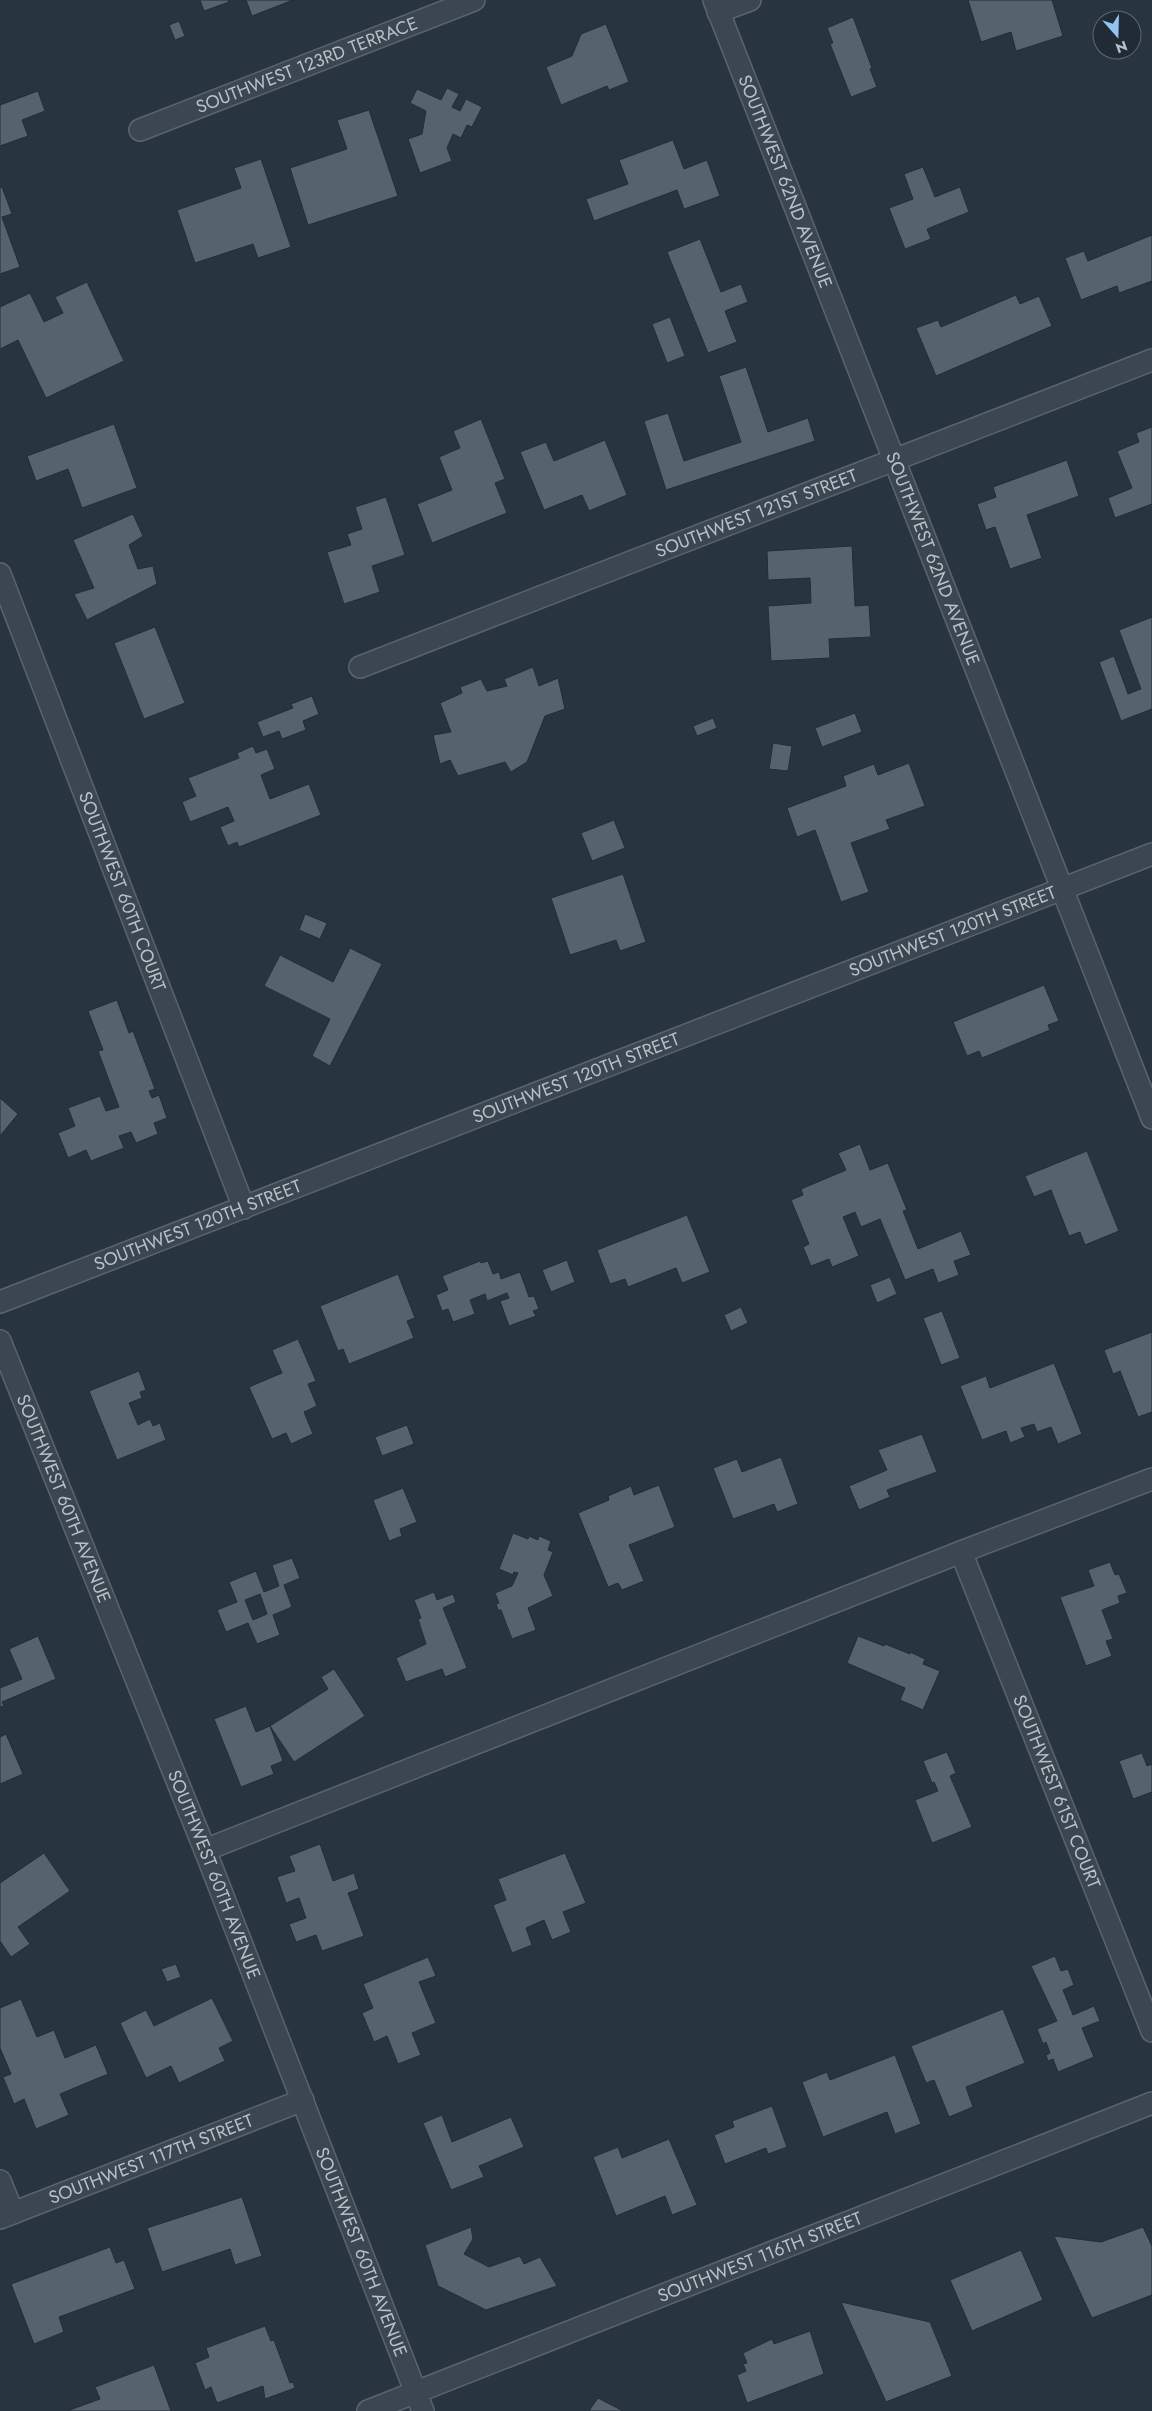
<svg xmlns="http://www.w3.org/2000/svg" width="1152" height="2411" font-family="Jost,sans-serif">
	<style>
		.building { fill: #56636f; stroke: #222d37; fill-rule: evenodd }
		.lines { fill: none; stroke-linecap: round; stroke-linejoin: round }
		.minor-casing { stroke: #59646d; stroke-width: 24 }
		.minor { stroke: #3c4650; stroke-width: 21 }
		.labels { text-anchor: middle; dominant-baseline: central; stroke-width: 4.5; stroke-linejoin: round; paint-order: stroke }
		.street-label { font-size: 18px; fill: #b8c1ca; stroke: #202b35 }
	</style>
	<rect width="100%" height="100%" fill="#283540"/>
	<g class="building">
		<path d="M200 0H228L229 2 204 11Z"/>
		<path d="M246 0H293L252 16Z"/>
		<path d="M968 0H1052L1063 36 1016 51 1011 32 981 42Z"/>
		<path d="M853 17 872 68 870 69 877 87 851 97 830 44 833 43 827 28Z"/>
		<path d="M179 21 185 36 175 40 169 25Z"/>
		<path d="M606 24 629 82 609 90 607 86 561 105 546 67 572 56 581 34Z"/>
		<path d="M447 88 459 94 452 107 460 111 466 99 482 107 472 127 467 125 461 138 453 134 447 148 452 161 420 173 408 139 422 134 426 111 410 103 417 89 441 100Z"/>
		<path d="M38 91 45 111 22 120 28 136 0 146V105Z"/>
		<path d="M369 110 398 196 308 225 290 168 347 149 337 120Z"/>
		<path d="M673 140 684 169 707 160 720 196 684 209 677 190 594 221 586 199 628 184 619 160Z"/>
		<path d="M261 159 291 247 258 258 253 244 195 263 177 210 241 188 234 168Z"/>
		<path d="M923 167 935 197 960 187 969 212 927 229 931 239 905 249 889 208 913 199 904 174Z"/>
		<path d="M2 187 12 214 2 217 20 267 0 274V188Z"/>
		<path d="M1152 235V281L1119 293 1117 286 1081 300 1065 258 1084 251 1088 261Z"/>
		<path d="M700 239 721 292 741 284 748 302 725 311 737 342 708 353 667 252Z"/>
		<path d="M87 282 124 361 46 398 18 340 0 349V307L30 293 44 322 63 313 55 297Z"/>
		<path d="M1016 295 1020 304 1039 296 1052 326 936 376 916 328 938 320 941 327Z"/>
		<path d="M670 317 685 356 667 363 652 324Z"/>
		<path d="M746 367 768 432 808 418 815 441 666 490 644 421 668 413 684 461 741 442 719 376Z"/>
		<path d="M481 419 505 479 495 483 507 513 432 543 417 504 452 490 439 457 460 448 453 431Z"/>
		<path d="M114 424 137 488 82 508 68 469 36 481 27 456Z"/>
		<path d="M1152 427V504L1115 518 1108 498 1132 488 1117 451 1139 442 1136 433Z"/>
		<path d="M605 440 627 495 589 511 582 495 544 510 520 452 546 442 554 461Z"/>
		<path d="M1067 460 1079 496 1027 515 1042 558 1010 569 995 527 986 530 977 504 996 497 993 487Z"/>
		<path d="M386 497 405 555 372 566 380 592 344 604 327 552 351 545 347 534 362 529 355 507Z"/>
		<path d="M133 514 143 536 129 545 138 569 153 566 157 584 87 620 74 594 94 588 73 540Z"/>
		<path d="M852 546 855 606 869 605 871 637 829 639 830 658 771 661 768 606 811 603 810 578 768 580 767 551Z"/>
		<path d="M1152 617V709L1121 721 1099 662 1114 656 1128 694 1141 689 1119 630Z"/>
		<path d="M155 627 185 703 144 719 114 643Z"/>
		<path d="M533 667 539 686 558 678 565 709 545 716 527 762 511 772 505 762 458 776 450 760 440 764 433 735 451 732 440 703 462 693 460 687 481 679 487 691 507 686 504 679Z"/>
		<path d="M312 696 319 714 303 721 306 730 282 739 279 731 263 737 257 722 293 708 291 704Z"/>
		<path d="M855 713 862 732 822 747 815 728Z"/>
		<path d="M713 718 717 728 697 736 693 726Z"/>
		<path d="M773 743 792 746 788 771 769 769Z"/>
		<path d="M253 746 256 753 267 749 275 769 261 775 270 799 309 784 321 815 239 847 237 842 228 846 220 827 234 821 228 807 190 822 182 802 196 796 188 778 239 758 237 753Z"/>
		<path d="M909 763 925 806 886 820 890 829 851 843 869 892 841 902 815 830 797 837 787 808 846 786 843 776 874 764 878 775Z"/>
		<path d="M614 820 625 848 592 861 581 833Z"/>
		<path d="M623 874 646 942 620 951 616 940 570 955 551 898Z"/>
		<path d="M305 914 327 923 320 939 299 930Z"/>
		<path d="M350 948 382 964 330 1066 312 1056 330 1019 264 986 280 955 333 982Z"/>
		<path d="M1044 985 1059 1021 1048 1025 1050 1030 982 1058 979 1051 967 1056 953 1022Z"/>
		<path d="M117 1000 129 1033 133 1031 155 1089 149 1091 152 1098 159 1095 167 1118 154 1123 158 1134 136 1143 131 1132 119 1136 124 1148 91 1161 86 1150 68 1158 58 1133 75 1126 68 1108 100 1096 106 1111 119 1107 98 1051 103 1050 88 1011Z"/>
		<path d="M0 1098 18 1114 0 1136Z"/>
		<path d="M860 1144 870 1170 888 1163 907 1210 903 1211 918 1249 961 1231 971 1255 954 1261 959 1275 938 1283 933 1269 905 1280 880 1219 861 1227 855 1212 843 1217 859 1256 832 1267 829 1259 811 1266 803 1247 809 1244 791 1200 803 1195 801 1189 846 1170 838 1153Z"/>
		<path d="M1087 1151 1119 1231 1085 1245 1080 1232 1069 1236 1051 1190 1034 1197 1025 1176Z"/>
		<path d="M687 1215 710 1272 682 1283 676 1268 628 1287 625 1279 610 1284 597 1250Z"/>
		<path d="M567 1260 575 1282 551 1292 542 1270Z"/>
		<path d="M480 1261 481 1263 488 1261 493 1274 499 1272 501 1279 520 1272 529 1297 534 1296 539 1309 533 1311 536 1316 509 1326 500 1301 509 1298 507 1293 487 1301 485 1294 470 1300 475 1314 453 1322 448 1309 442 1311 436 1295 448 1290 442 1276Z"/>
		<path d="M398 1274 415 1318 407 1321 414 1338 349 1364 343 1349 338 1351 320 1306Z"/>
		<path d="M890 1277 897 1294 877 1303 870 1285Z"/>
		<path d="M741 1307 748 1323 731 1331 724 1315Z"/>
		<path d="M942 1311 960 1358 941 1365 923 1318Z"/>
		<path d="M1152 1332V1412L1138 1417 1120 1371 1113 1374 1104 1350Z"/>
		<path d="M298 1339 316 1381 308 1384 317 1406 304 1412 313 1434 291 1444 286 1433 272 1439 249 1387 282 1373 272 1350Z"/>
		<path d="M1054 1363 1082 1434 1058 1444 1051 1427 1037 1432 1034 1424 1021 1428 1025 1437 1010 1443 1006 1431 982 1440 960 1386 986 1376 990 1388Z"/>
		<path d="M139 1371 146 1390 140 1392 142 1398 129 1403 138 1425 150 1419 153 1426 160 1423 166 1440 117 1460 89 1391Z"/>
		<path d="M407 1425 414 1444 382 1456 375 1437Z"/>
		<path d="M922 1434 937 1472 887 1490 890 1497 859 1510 849 1486 887 1470 878 1450Z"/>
		<path d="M781 1457 798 1504 777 1512 774 1504 733 1519 713 1468 737 1459 742 1472Z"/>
		<path d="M659 1485 675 1527 629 1545 644 1581 622 1590 618 1583 608 1587 578 1513 609 1500 608 1496 631 1486 634 1495Z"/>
		<path d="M403 1488 417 1522 400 1529 402 1536 389 1541 373 1500Z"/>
		<path d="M513 1533 528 1539 529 1536 538 1540 539 1536 551 1541 548 1550 553 1552 544 1575 553 1596 528 1608 536 1630 512 1639 501 1610H498L496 1604 499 1603 495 1593 512 1586 518 1573 514 1572 513 1575 499 1569Z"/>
		<path d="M292 1558 300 1578 284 1585 292 1607 273 1615 280 1635 257 1644 248 1623 226 1632 217 1610 237 1602 229 1582 256 1571 264 1592 279 1586 272 1565ZM260 1594 267 1614 253 1620 245 1600Z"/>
		<path d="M1110 1562 1115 1575 1119 1574 1127 1593 1118 1596 1120 1603 1102 1610 1113 1639 1106 1641 1112 1656 1086 1666 1060 1597 1094 1586 1088 1570Z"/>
		<path d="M434 1592 437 1600 453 1594 456 1602 443 1608 467 1668 445 1677 442 1669 406 1682 396 1658 426 1644 418 1619 421 1618 414 1600Z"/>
		<path d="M38 1636 56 1679 2 1702 4 1706 0 1707V1688L22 1679 9 1649Z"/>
		<path d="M858 1636 884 1646 885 1644 910 1654V1652L925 1659 923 1664 940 1671 923 1710 900 1700 905 1688 847 1663Z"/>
		<path d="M334 1669 365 1716 294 1762 270 1726 328 1689 321 1677Z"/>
		<path d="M246 1706 256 1732 270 1726 283 1761 271 1766 274 1774 241 1787 214 1719Z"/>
		<path d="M6 1734 23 1774 0 1784V1737Z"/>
		<path d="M947 1752 956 1773 950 1776 972 1827 932 1843 915 1800 938 1791 934 1782 932 1783 923 1761Z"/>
		<path d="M1142 1753 1147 1766 1152 1764V1792L1133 1799 1119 1761Z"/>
		<path d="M320 1844 333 1881 354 1873 359 1889 348 1893 364 1936 322 1951 316 1935 296 1942 289 1924 306 1918 299 1898 286 1903 277 1877 295 1871 289 1856Z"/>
		<path d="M44 1853 70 1891 18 1927 30 1944 11 1957 0 1941V1883Z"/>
		<path d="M565 1853 586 1903 563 1912 571 1932 552 1940 544 1920 526 1928 532 1945 512 1953 493 1905 506 1900 498 1879Z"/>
		<path d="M1055 1956 1061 1971 1068 1969 1074 1985 1063 1990 1073 2015 1094 2006 1100 2021 1082 2028 1094 2057 1058 2072 1053 2059 1048 2061 1046 2055 1050 2053 1046 2042 1043 2044 1037 2029 1057 2021 1031 1966Z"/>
		<path d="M428 1957 436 1976 419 1982 436 2023 412 2033 421 2055 398 2064 387 2036 374 2042 362 2013 373 2008 363 1984Z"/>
		<path d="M176 1964 181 1977 167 1982 161 1969Z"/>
		<path d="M212 1998 233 2041 219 2048 225 2061 179 2083 171 2066 146 2078 120 2023 146 2010 154 2026Z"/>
		<path d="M21 1999 37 2037 54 2030 65 2058 96 2045 108 2074 60 2094 69 2115 36 2129 24 2099 14 2104 3 2077 11 2074 0 2048V2008Z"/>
		<path d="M1003 2009 1025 2063 966 2087 973 2107 949 2117 934 2080 926 2083 911 2046Z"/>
		<path d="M895 2055 921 2124 895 2134 887 2112 823 2137 802 2082 827 2072 830 2080Z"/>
		<path d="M772 2106 787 2147 768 2154 766 2148 725 2164 714 2135 734 2127 732 2121Z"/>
		<path d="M442 2115 452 2142 511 2117 524 2147 479 2166 484 2177 451 2190 423 2123Z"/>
		<path d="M669 2139 697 2205 672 2215 665 2196 616 2216 593 2157 618 2147 622 2158Z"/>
		<path d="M242 2197 262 2256 235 2265 230 2249 162 2272 147 2228Z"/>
		<path d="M471 2227 473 2239 464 2254 489 2267 520 2256 524 2264 540 2257 557 2286 486 2310 438 2286 425 2245Z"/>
		<path d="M1143 2227 1152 2246V2295L1092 2318 1054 2236 1101 2242Z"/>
		<path d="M110 2247 116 2263 124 2260 135 2289 59 2317 64 2332 34 2344 11 2284Z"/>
		<path d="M1021 2250 1043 2300 972 2331 950 2280Z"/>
		<path d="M841 2302 930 2322 952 2376 886 2402Z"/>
		<path d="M265 2326 271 2341 274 2340 290 2383 293 2382 295 2388 265 2399 263 2386 217 2403 211 2387 205 2390 195 2363 209 2357 206 2348Z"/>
		<path d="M810 2331 824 2374 747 2403 737 2375 746 2371 743 2364 747 2363 743 2353 772 2339 774 2344Z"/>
		<path d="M154 2365 171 2411H67L100 2399 95 2387Z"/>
		<path d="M598 2398 623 2411H589Z"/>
	</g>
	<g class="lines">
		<defs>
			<g id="minor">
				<path id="s1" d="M714 0 1152 1118"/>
				<path d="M718 12 750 0"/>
				<path id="s2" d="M140 130 474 0"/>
				<path id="s3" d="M0 574 244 1208"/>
				<path id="s4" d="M360 667 1152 360"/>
				<path id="s5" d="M0 1302 1152 854"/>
				<path id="s6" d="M0 1341 205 1850 423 2411"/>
				<path id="s7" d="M961 1552 1152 2031"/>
				<path d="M205 1850 961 1552 1152 1479"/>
				<path d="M0 2181 13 2213"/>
				<path id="s8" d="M0 2218 303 2100"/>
				<path id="s9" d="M368 2411 1152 2103"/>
			</g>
		</defs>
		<use href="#minor" class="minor-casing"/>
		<use href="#minor" class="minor"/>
	</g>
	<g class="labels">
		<g class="street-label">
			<text stroke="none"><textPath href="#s2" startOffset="179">SOUTHWEST 123RD TERRACE</textPath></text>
			<text stroke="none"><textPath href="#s1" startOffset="195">SOUTHWEST 62ND AVENUE</textPath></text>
			<text stroke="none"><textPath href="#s4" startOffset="425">SOUTHWEST 121ST STREET</textPath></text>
			<text stroke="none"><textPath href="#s1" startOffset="600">SOUTHWEST 62ND AVENUE</textPath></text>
			<text stroke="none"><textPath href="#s3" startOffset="340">SOUTHWEST 60TH COURT</textPath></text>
			<text stroke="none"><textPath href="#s5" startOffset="1022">SOUTHWEST 120TH STREET</textPath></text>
			<text stroke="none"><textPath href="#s5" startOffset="618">SOUTHWEST 120TH STREET</textPath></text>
			<text stroke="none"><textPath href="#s5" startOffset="212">SOUTHWEST 120TH STREET</textPath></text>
			<text stroke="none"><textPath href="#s6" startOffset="170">SOUTHWEST 60TH AVENUE</textPath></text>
			<text stroke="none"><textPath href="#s7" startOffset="258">SOUTHWEST 61ST COURT</textPath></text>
			<text stroke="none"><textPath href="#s6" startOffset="575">SOUTHWEST 60TH AVENUE</textPath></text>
			<text stroke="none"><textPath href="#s8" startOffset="162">SOUTHWEST 117TH STREET</textPath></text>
			<text stroke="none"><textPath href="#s6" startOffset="980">SOUTHWEST 60TH AVENUE</textPath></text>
			<text stroke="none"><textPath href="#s9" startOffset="421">SOUTHWEST 116TH STREET</textPath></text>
		</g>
	</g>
	<g transform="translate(1117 35) rotate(160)"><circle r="24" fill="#202b35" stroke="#5d6771"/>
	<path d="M0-4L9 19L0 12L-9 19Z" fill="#95c4f2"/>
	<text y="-8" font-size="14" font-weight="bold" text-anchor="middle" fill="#b8c1ca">N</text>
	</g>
</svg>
